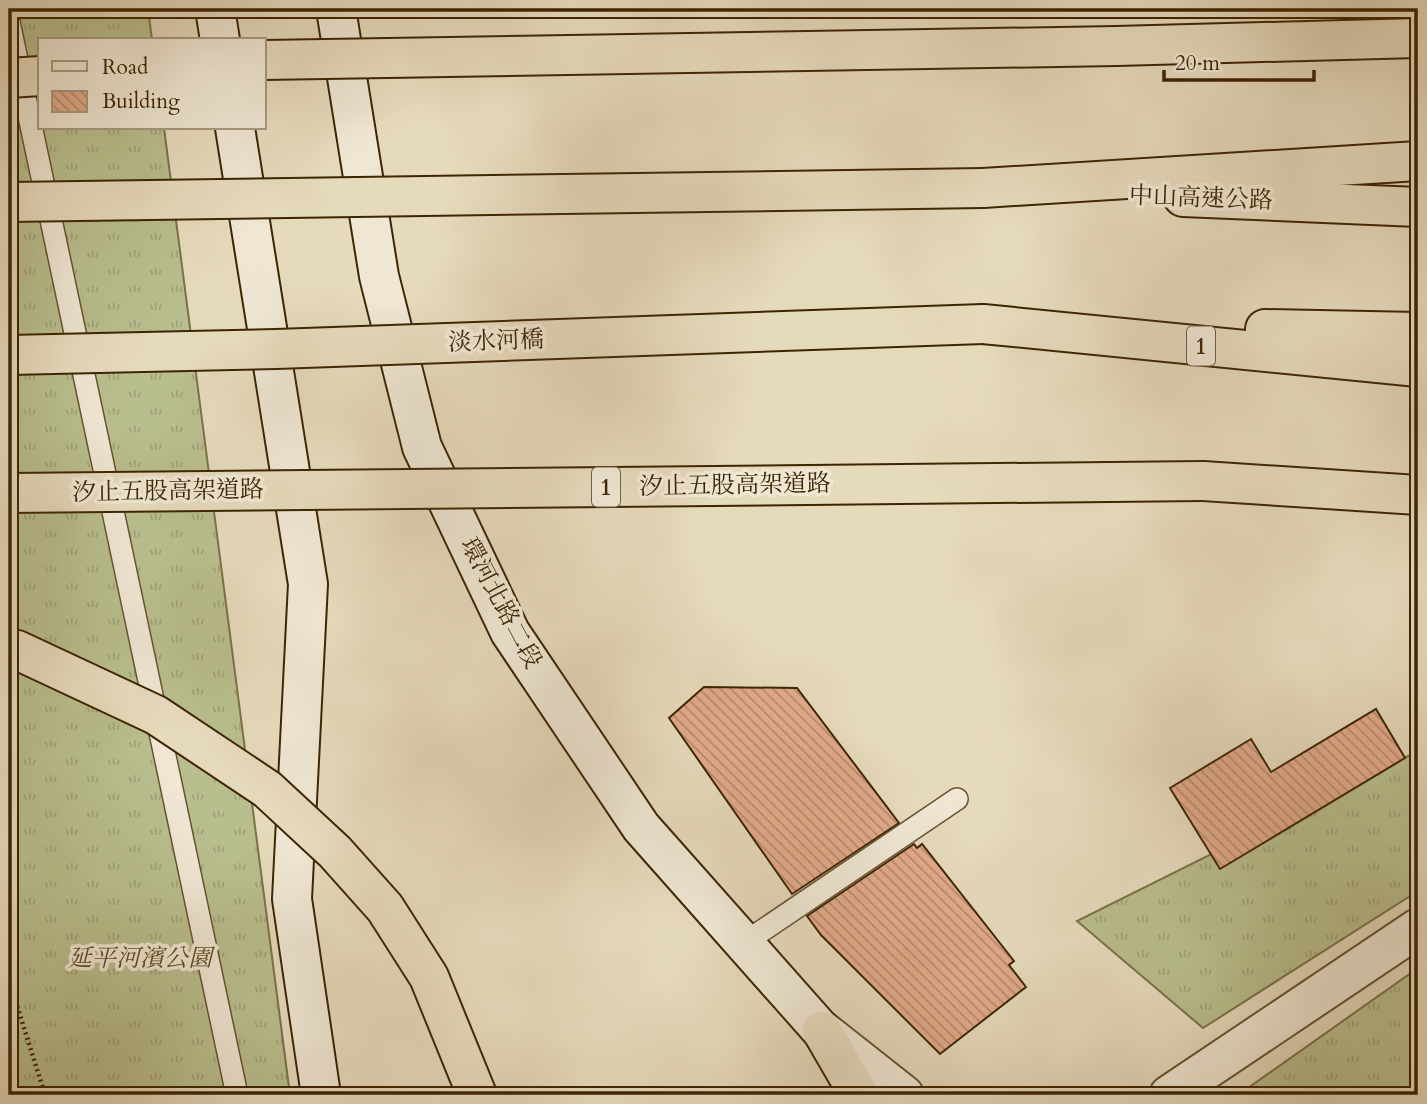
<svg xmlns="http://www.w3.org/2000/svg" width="1427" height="1104" font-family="Cardo,'Noto Serif TC',serif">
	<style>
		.grass { fill: url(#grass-tufts); stroke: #7b7248; stroke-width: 2 }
		.building { fill: url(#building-back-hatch); stroke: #3d2502; stroke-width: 2 }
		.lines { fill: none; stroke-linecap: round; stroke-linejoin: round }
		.service-casing { stroke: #675231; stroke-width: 24 }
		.minor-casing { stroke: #675231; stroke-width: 42 }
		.secondary-casing { stroke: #3d2502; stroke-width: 42 }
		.motorway-casing { stroke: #3d2502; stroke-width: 42 }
		.path { stroke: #3d2502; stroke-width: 4.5; stroke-dasharray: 2 3.5; stroke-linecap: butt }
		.service { stroke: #efe7d4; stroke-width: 21 }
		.minor { stroke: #efe7d4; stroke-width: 38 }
		.secondary { stroke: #efe7d4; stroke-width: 38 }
		.motorway { stroke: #e6dabd; stroke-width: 38 }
		.motorway-bridge-casing { stroke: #3d2502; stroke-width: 42; stroke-linecap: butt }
		.motorway-bridge { stroke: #e6dabd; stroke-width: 38 }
		.labels { text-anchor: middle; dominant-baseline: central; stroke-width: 7; stroke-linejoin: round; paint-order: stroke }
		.shield { fill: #efe7d4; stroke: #725f41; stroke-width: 2 }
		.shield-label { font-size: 23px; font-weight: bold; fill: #3d2502 }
		.street-label { font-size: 24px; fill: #3d2502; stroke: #efe7d4 }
		.park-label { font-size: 24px; font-style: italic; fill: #5c4b25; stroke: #efe7d4 }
	</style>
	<defs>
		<pattern id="grass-tufts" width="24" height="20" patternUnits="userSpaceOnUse" patternTransform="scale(1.75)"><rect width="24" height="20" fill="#b9be8e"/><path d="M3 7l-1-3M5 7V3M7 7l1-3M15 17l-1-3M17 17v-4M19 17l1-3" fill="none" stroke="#a0a379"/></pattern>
		<pattern id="building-back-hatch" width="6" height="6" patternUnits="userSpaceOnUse" patternTransform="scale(1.75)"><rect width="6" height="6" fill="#e2aa8b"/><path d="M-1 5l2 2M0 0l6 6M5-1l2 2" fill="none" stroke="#b88a6f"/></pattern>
	</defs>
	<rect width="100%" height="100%" fill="#e6dabd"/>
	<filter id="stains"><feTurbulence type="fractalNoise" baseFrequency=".00286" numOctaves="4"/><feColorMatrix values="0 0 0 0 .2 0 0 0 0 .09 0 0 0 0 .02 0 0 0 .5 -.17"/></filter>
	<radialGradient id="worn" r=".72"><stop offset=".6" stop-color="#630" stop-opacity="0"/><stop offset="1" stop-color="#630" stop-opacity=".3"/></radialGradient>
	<g class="grass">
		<path d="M9 9H148L152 40H40V128H164L290 1095H9Z"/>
		<path d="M1418 751V891L1203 1028 1077 921Z"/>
		<path d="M1418 968V1088L1407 1095H1238Z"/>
	</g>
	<g class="building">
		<path d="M704 687 797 688 899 823 792 894 669 718Z"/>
		<path d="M1376 709 1405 758 1220 869 1170 788 1251 739 1271 772Z"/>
		<path d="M914 844 917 848 922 844 1014 961 1009 965 1026 987 940 1054 821 935 807 916Z"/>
	</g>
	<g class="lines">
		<defs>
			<g id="service">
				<path d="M9 22 237 1095"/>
				<path d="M744 943 957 799"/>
			</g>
			<g id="minor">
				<path d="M823 1031 904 1095"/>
				<path d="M1169 1095 1418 928"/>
			</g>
			<g id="secondary">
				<path d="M215 9 220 40"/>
				<path d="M336 9 379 276 422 447 510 632 641 827 844 1056"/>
				<path d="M235 128 308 584 292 899 321 1095"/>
			</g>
			<g id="motorway">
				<path d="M1116 46 1418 38"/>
				<path d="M983 188 1418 161"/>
				<path d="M1183 197 1418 207"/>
				<path d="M983 324 1418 367"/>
				<path d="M1265 329 1418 332"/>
				<path d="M1203 481 1418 495"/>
				<path d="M822 1031 859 1095"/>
			</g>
		</defs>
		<use href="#service" class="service-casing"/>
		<use href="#minor" class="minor-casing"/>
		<use href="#secondary" class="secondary-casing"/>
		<use href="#motorway" class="motorway-casing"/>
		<path class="path" d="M9 980 45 1095"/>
		<use href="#service" class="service"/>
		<use href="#minor" class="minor"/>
		<use href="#secondary" class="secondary"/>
		<use href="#motorway" class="motorway"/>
		<defs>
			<g id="motorway-bridge">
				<path d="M264 60 1116 46"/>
				<path d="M9 78 40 76"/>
				<path d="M9 202 983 188"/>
				<path d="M9 355 276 349 983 324"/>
				<path d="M9 493 1203 481"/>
				<path d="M9 648 17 650 156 715 267 789 335 852 385 908 429 977 477 1095"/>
			</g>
		</defs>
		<use href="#motorway-bridge" class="motorway-bridge-casing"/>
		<use href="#motorway-bridge" class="motorway-bridge"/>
	</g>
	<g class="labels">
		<g class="shield">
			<rect x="1187" y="326.5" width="28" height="39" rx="5"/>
			<rect x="592" y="467.5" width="28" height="39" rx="5"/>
		</g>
		<g class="shield-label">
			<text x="1201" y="346">1</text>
			<text x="606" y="487">1</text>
		</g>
		<g class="street-label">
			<text transform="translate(1201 198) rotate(2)">中山高速公路</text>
			<text transform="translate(496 341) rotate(-2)">淡水河橋</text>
			<text transform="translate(735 485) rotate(-1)">汐止五股高架道路</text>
			<text transform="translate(168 491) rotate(-1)">汐止五股高架道路</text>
			<text transform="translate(501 603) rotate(62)">環河北路二段</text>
		</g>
		<g class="park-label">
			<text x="140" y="958">延平河濱公園</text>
		</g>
	</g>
	<rect width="1427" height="1104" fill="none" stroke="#e6dabd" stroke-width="35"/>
	<rect x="10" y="10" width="1406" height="1083" fill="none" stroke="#3d2502" stroke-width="3.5"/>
	<rect x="18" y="18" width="1392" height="1069" fill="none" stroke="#3d2502" stroke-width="2"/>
	<rect x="38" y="38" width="228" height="91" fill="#efe7d4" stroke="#a89980" stroke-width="2"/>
	<rect x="52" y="61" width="35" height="10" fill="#efe7d4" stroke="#a89980" stroke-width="2"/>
	<text x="102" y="74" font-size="21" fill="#3d2502">Road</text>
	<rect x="52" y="91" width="35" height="21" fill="url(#building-back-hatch)" stroke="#a89980" stroke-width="2"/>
	<text x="102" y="108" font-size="21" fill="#3d2502">Building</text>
	<path d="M1164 70v10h150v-10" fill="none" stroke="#3d2502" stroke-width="3.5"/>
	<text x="1175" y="70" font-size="21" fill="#3d2502" stroke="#efe7d4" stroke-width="5" paint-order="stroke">20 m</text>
	<rect width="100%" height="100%" filter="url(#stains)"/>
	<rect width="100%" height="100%" fill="url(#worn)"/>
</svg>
